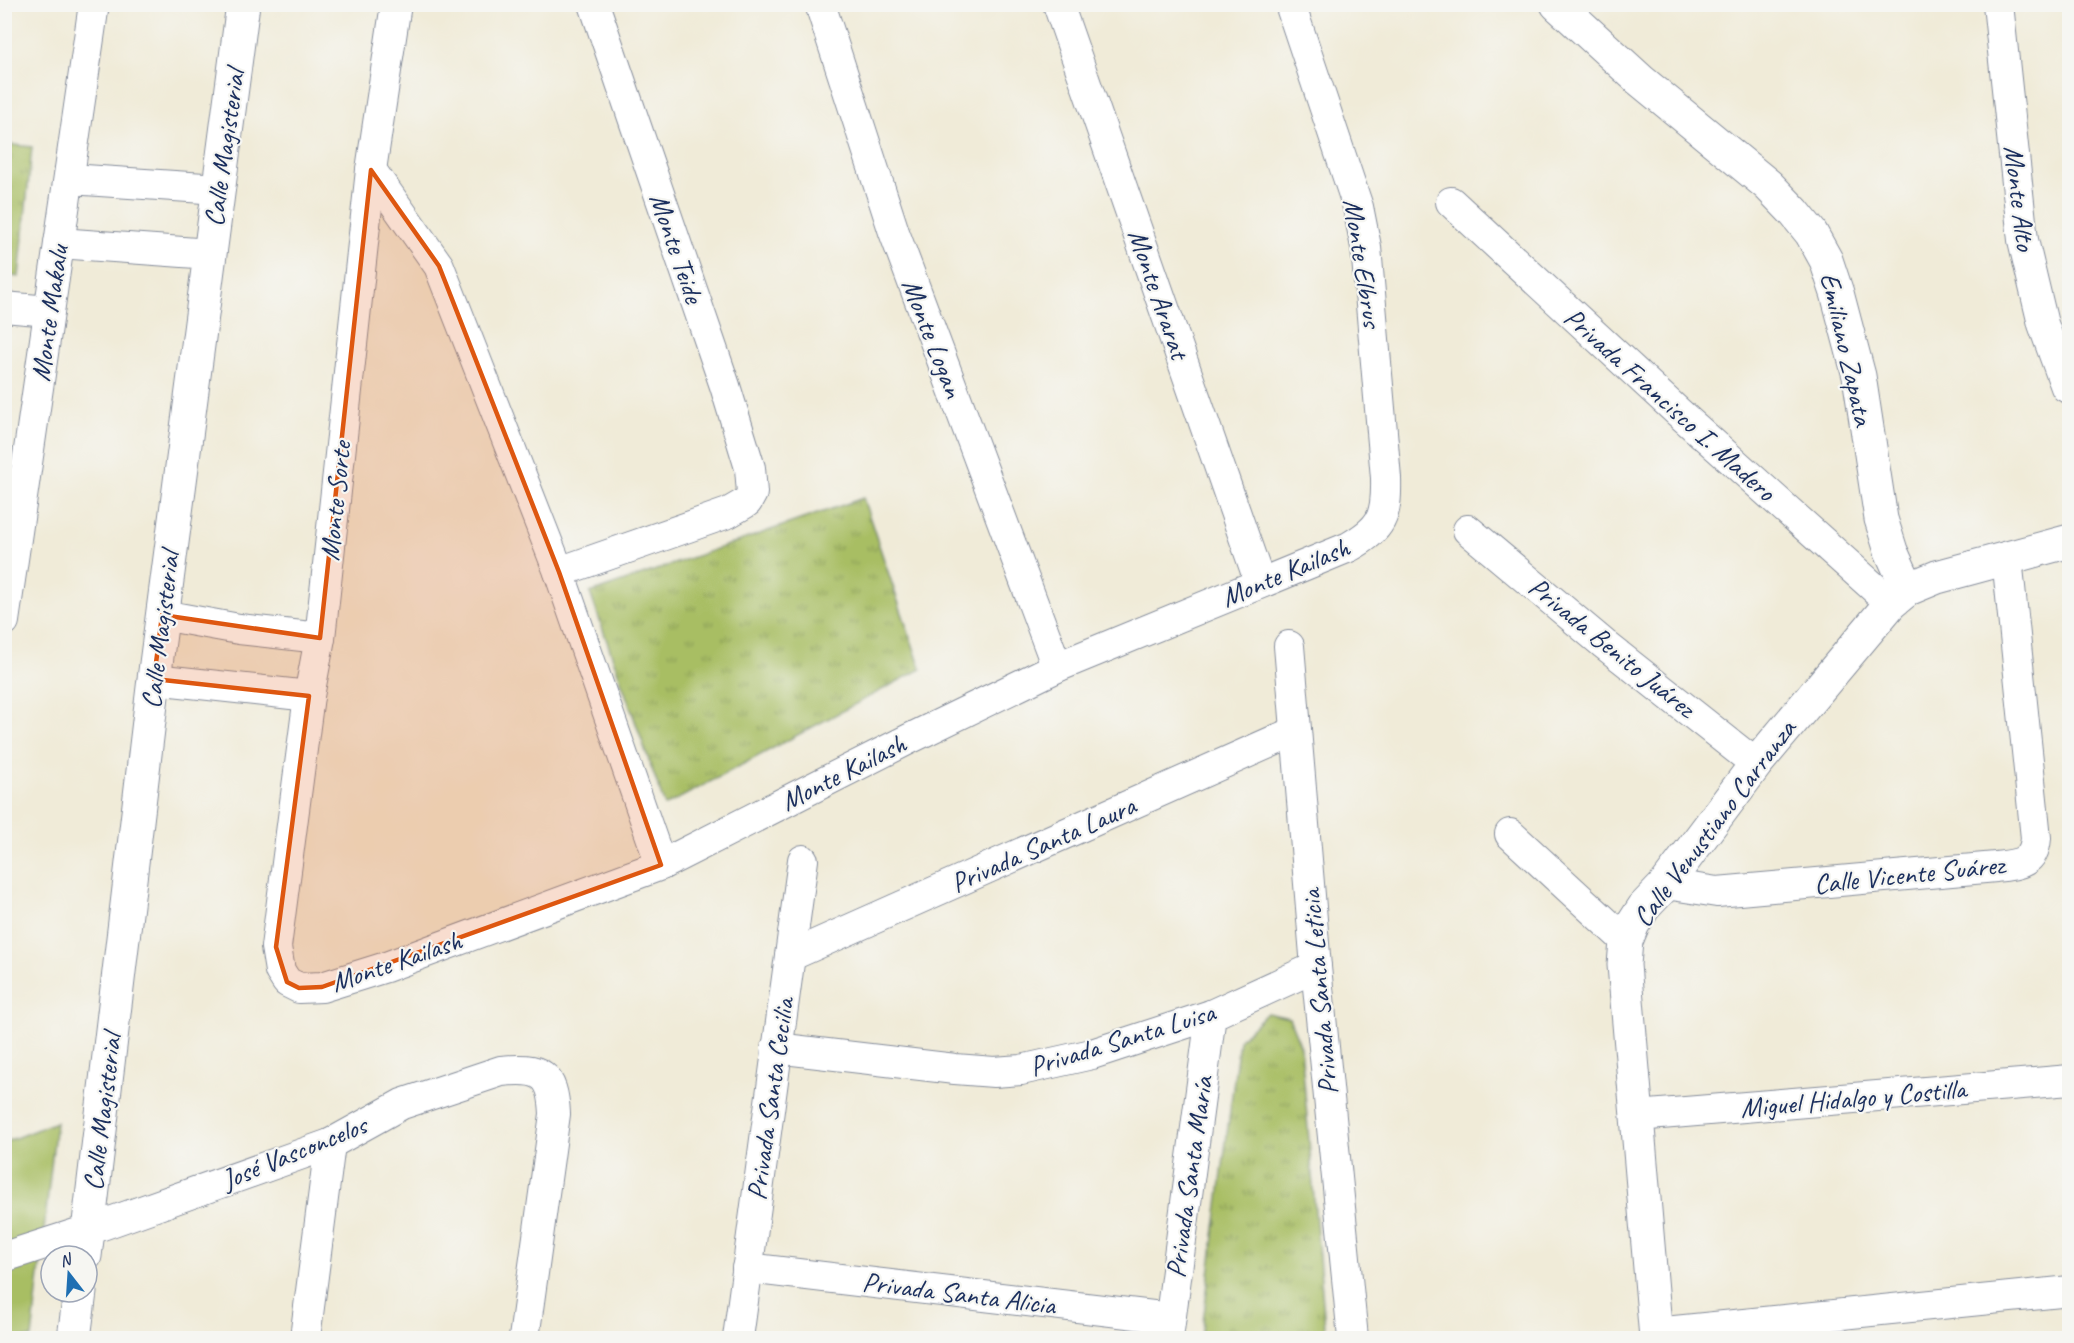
<svg xmlns="http://www.w3.org/2000/svg" width="2074" height="1343" font-family="Caveat,sans-serif">
	<style>
		.grass { fill: #a8be64; stroke: #627661; stroke-width: 1.5 }
		.park { fill: url(#park-tufts); stroke: #627661; stroke-width: 1.5 }
		.lines { fill: none; stroke-linecap: round; stroke-linejoin: round }
		.minor-casing { stroke: #868d9b; stroke-width: 32 }
		.tertiary-casing { stroke: #868d9b; stroke-width: 35 }
		.minor { stroke: #fff; stroke-width: 30 }
		.tertiary { stroke: #fff; stroke-width: 33 }
		.marked { fill: #de5710; fill-opacity: 0.2; stroke: #de5710; stroke-width: 4.5; stroke-linejoin: round }
		.labels { text-anchor: middle; dominant-baseline: central; stroke-width: 4.5; stroke-linejoin: round; paint-order: stroke }
		.street-label { font-size: 28px; fill: #1b2f5e; stroke: #f6f6f2 }
	</style>
	<defs>
		<pattern id="park-tufts" width="24" height="20" patternUnits="userSpaceOnUse" patternTransform="scale(1.5)"><rect width="24" height="20" fill="#a8be64"/><path d="M3 7l-1-3M5 7V3M7 7l1-3M15 17l-1-3M17 17v-4M19 17l1-3" fill="none" stroke="#889b56"/></pattern>
	</defs>
	<rect width="100%" height="100%" fill="#f6f6f2"/>
	<filter id="ink" filterUnits="userSpaceOnUse"><feTurbulence type="fractalNoise" baseFrequency=".0167" numOctaves="2"/><feDisplacementMap in="SourceGraphic" scale="12" xChannelSelector="R" yChannelSelector="G"/><feConvolveMatrix kernelMatrix="1 2 1 2 8 2 1 2 1" color-interpolation-filters="sRGB"/></filter>
	<filter id="wash" filterUnits="userSpaceOnUse"><feTurbulence type="fractalNoise" baseFrequency=".008" numOctaves="4" result="noise"/><feDisplacementMap in="SourceGraphic" scale="24" xChannelSelector="R" yChannelSelector="G"/><feGaussianBlur stdDeviation="1.35" result="paint"/><feColorMatrix in="noise" values="0 0 0 0 0 0 0 0 0 0 0 0 0 0 0 0 0 1.4 0 .05"/><feComposite in="paint" operator="in"/></filter>
	<g filter="url(#wash)">
		<rect width="100%" height="100%" fill="#f0ebd8"/>
		<path class="grass" d="M56 1122 32 1338H5V1142Z"/>
		<g class="park">
			<path d="M5 144 32 147 19 277 5 275Z"/>
			<path d="M863 498 921 669 665 806 590 593Z"/>
			<path d="M1267 1013 1289 1018 1301 1047 1326 1338H1201L1239 1040Z"/>
		</g>
	</g>
	<g filter="url(#ink)">
		<g class="lines">
			<defs>
				<g id="minor">
					<path d="M396 4 371 170 320 638 309 696 276 947 280 971 287 982 299 988 322 987 386 967 661 865 909 739 1057 667 1349 547C1382 528 1387 517 1386 478L1366 247 1358 207 1290 4"/>
					<path d="M820 4 894 232 1057 667"/>
					<path d="M1058 4 1260 583"/>
					<path d="M1998 4 2023 240 2043 324 2066 387"/>
					<path d="M371 170 439 266 559 572 661 865"/>
					<path d="M70 179 219 189"/>
					<path d="M1451 202 1678 412 1891 603"/>
					<path d="M59 243 210 254"/>
					<path d="M4 307 49 311"/>
					<path d="M1468 530 1604 644 1756 764"/>
					<path d="M559 572 728 513 747 502 752 493 750 468 725 386 594 4"/>
					<path d="M162 615 239 629 320 638"/>
					<path d="M4 621 94 4"/>
					<path d="M1289 646 1316 967 1353 1338"/>
					<path d="M154 679 309 696"/>
					<path d="M1510 834 1626 941"/>
					<path d="M1666 884 1717 892 1996 867C2018 864 2034 864 2036 838L2007 558"/>
					<path d="M790 956 1296 731"/>
					<path d="M776 1048 955 1069 994 1072 1021 1070 1092 1054 1211 1015 1316 967"/>
					<path d="M1637 1116 2070 1080"/>
					<path d="M4 1257 88 1230 330 1144 402 1104 501 1071C541 1067 553 1073 555 1114L524 1338"/>
					<path d="M747 1268 1170 1318"/>
					<path d="M1655 1333 2070 1291"/>
					<path d="M305 1338 330 1144"/>
					<path d="M738 1338 803 860"/>
					<path d="M1168 1338 1211 1015"/>
				</g>
				<g id="tertiary">
					<path d="M1557 4 1640 80 1768 185 1794 212 1811 233 1826 260 1837 293 1859 376 1881 519 1891 551 1908 589"/>
					<path d="M85 1256 154 679 243 4"/>
					<path d="M74 1338 80 1292"/>
					<path d="M1656 1338 1624 965 1626 941 1633 924 1644 907 1666 884 1756 764 1891 603 1908 589 1937 577 2070 541"/>
				</g>
			</defs>
			<use href="#minor" class="minor-casing"/>
			<use href="#tertiary" class="tertiary-casing"/>
			<use href="#minor" class="minor"/>
			<use href="#tertiary" class="tertiary"/>
		</g>
	</g>
	<path class="marked" d="M371 170 439 266 559 572 661 865 322 987 299 988 287 982 276 947 309 696 154 679 162 615 320 638Z"/>
	<g class="labels">
		<g class="street-label">
			<text transform="translate(224 148) rotate(-82)">Calle Magisterial</text>
			<text transform="translate(2020 198) rotate(83)">Monte Alto</text>
			<text transform="translate(677 248) rotate(71)">Monte Teide</text>
			<text transform="translate(1363 263) rotate(81)">Monte Elbrus</text>
			<text transform="translate(1159 294) rotate(71)">Monte Ararat</text>
			<text transform="translate(49 313) rotate(-82)">Monte Makalu</text>
			<text transform="translate(933 338) rotate(69)">Monte Logan</text>
			<text transform="translate(1847 349) rotate(77)">Emiliano Zapata</text>
			<text transform="translate(1670 404) rotate(42)">Privada Francisco I. Madero</text>
			<text transform="translate(335 501) rotate(-84)">Monte Sorte</text>
			<text transform="translate(1285 572) rotate(-23)">Monte Kailash</text>
			<text transform="translate(160 630) rotate(-83)">Calle Magisterial</text>
			<text transform="translate(1612 647) rotate(39)">Privada Benito Juárez</text>
			<text transform="translate(843 772) rotate(-27)">Monte Kailash</text>
			<text transform="translate(1714 823) rotate(-53)">Calle Venustiano Carranza</text>
			<text transform="translate(1043 844) rotate(-24)">Privada Santa Laura</text>
			<text transform="translate(1909 874) rotate(-6)">Calle Vicente Suárez</text>
			<text transform="translate(396 961) rotate(-19)">Monte Kailash</text>
			<text transform="translate(1319 992) rotate(-95)">Privada Santa Leticia</text>
			<text transform="translate(1122 1039) rotate(-17)">Privada Santa Luisa</text>
			<text transform="translate(1853 1098) rotate(-5)">Miguel Hidalgo y Costilla</text>
			<text transform="translate(770 1099) rotate(-82)">Privada Santa Cecilia</text>
			<text transform="translate(102 1112) rotate(-83)">Calle Magisterial</text>
			<text transform="translate(294 1152) rotate(-22)">José Vasconcelos</text>
			<text transform="translate(1189 1177) rotate(-82)">Privada Santa María</text>
			<text transform="translate(959 1293) rotate(7)">Privada Santa Alicia</text>
		</g>
	</g>
	<rect width="2074" height="1343" fill="none" stroke="#f6f6f2" stroke-width="24"/>
	<g transform="translate(69 1274) rotate(343)"><circle r="28" fill="#f6f6f2" stroke="#9ea6b7" stroke-width="1.5"/>
	<path d="M0-4.5L10 22L0 15L-10 22Z" fill="#1f6fb2"/>
	<text y="-9" font-size="16" font-weight="bold" text-anchor="middle" fill="#1b2f5e">N</text>
	</g>
</svg>
